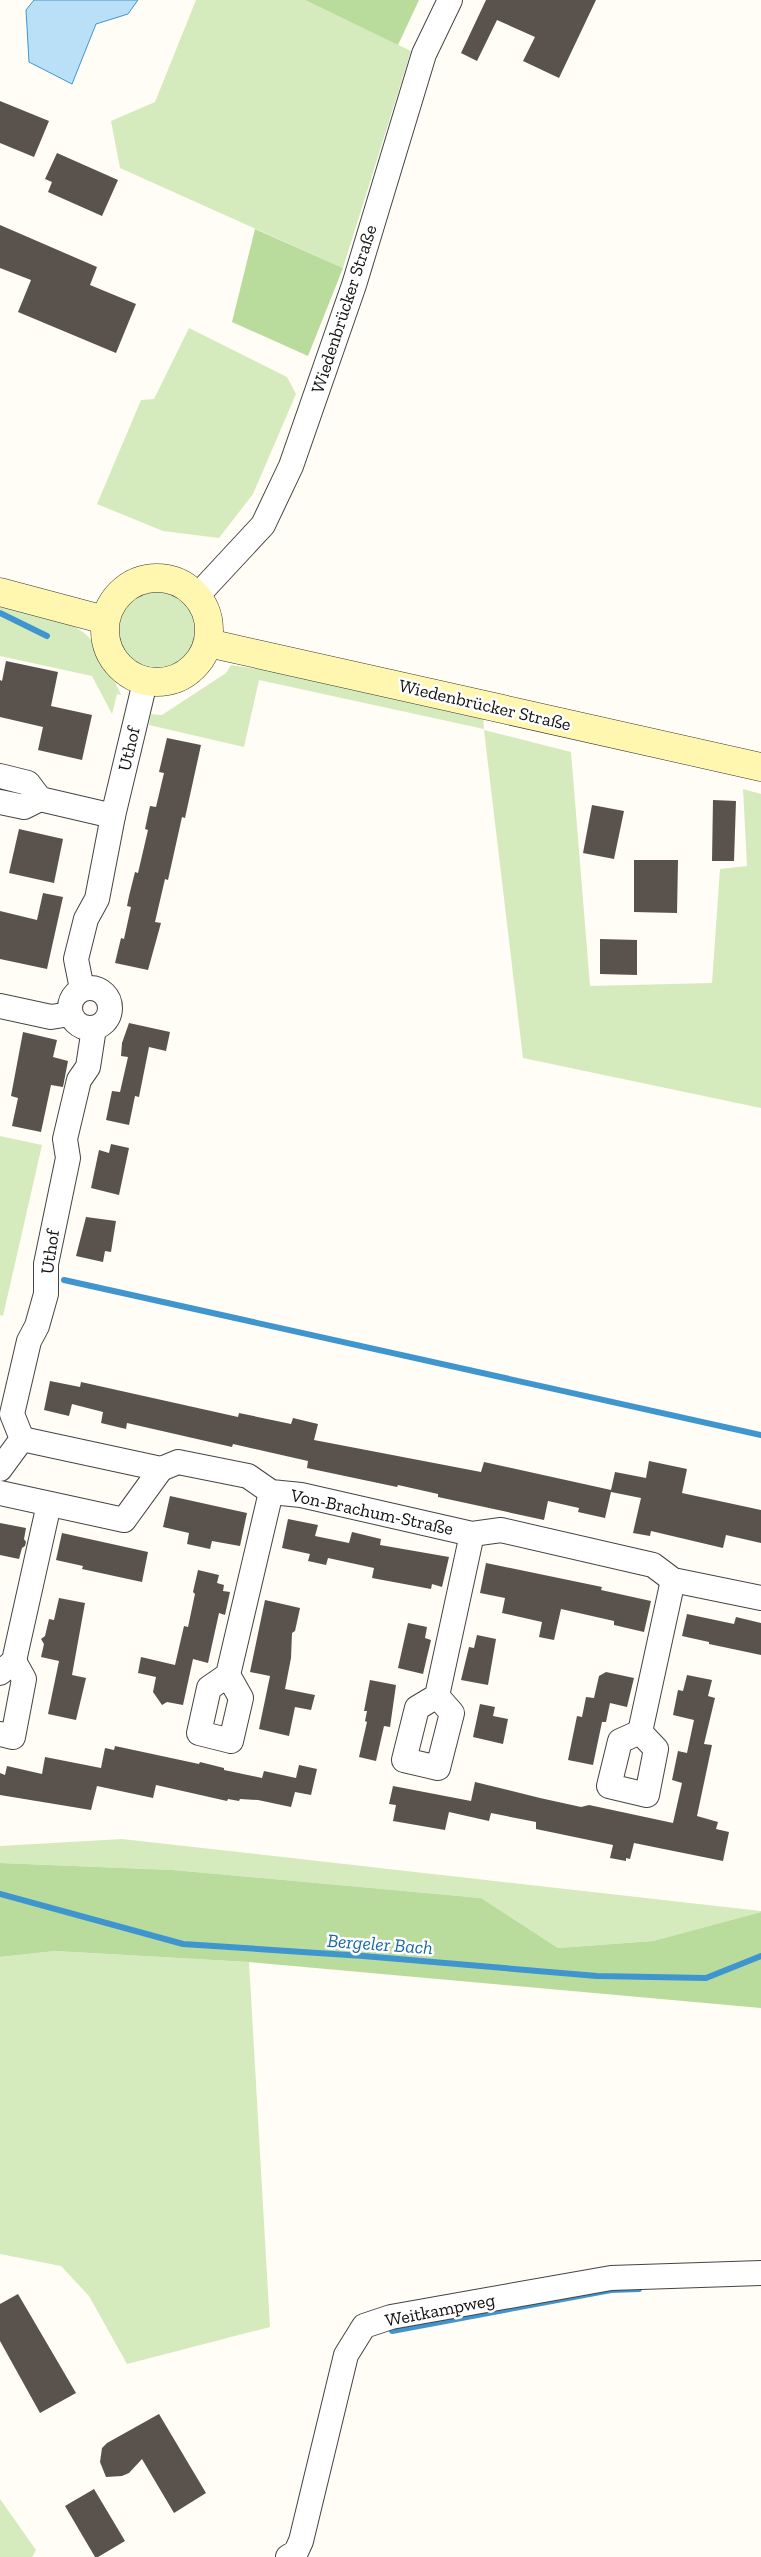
<svg xmlns="http://www.w3.org/2000/svg" width="761" height="2557" font-family="'Zilla Slab',serif">
	<style>
		.green { fill: #d5ebbd }
		.forest { fill: #b9dc9c }
		.water { fill: #b9e0f7; stroke: #3f96cf }
		.lines { fill: none; stroke-linecap: round; stroke-linejoin: round }
		.stream { stroke: #3f96cf; stroke-width: 6 }
		.building { fill: #5a524d }
		.street-casing { stroke: #444; stroke-width: 26 }
		.secondary-casing { stroke: #333; stroke-width: 29 }
		.street { stroke: #fff; stroke-width: 24 }
		.secondary { stroke: #fff6b0; stroke-width: 28 }
		.labels { text-anchor: middle; dominant-baseline: central; stroke-width: 5; stroke-linejoin: round; paint-order: stroke }
		.street-label { font-size: 18px; fill: #111; stroke: #fff }
		.water-label { font-size: 19px; font-style: italic; fill: #1768a6; stroke: #fff }
	</style>
	<rect width="100%" height="100%" fill="#fffdf5"/>
	<g class="green">
		<path d="M196 0H305L411 51 343 268 120 168 111 121 155 102Z"/>
		<path d="M189 328 287 377 296 394 253 494 219 538 163 531 97 504 141 400 154 399Z"/>
		<circle cx="157" cy="630" r="41"/>
		<path d="M0 603C26 610 76 619 92 641 97 647 98 655 102 662 109 675 115 679 121 695L117 694 112 714 92 676 0 656Z"/>
		<path d="M231 665 293 674 483 716 484 729 259 680 244 747 149 725 151 714 162 715 226 673Z"/>
		<path d="M484 730 571 752 590 986 712 983 720 869 747 866 743 789 761 794V1108L523 1058Z"/>
		<path d="M0 1136 42 1145 3 1316 0 1315Z"/>
		<path d="M122 1839 761 1911V1912L653 1941 558 1948 481 1898 173 1870 0 1863V1846Z"/>
		<path d="M55 1951 249 1962 270 2327 127 2364 89 2296 61 2266 0 2254V1957Z"/>
		<path d="M0 2499 36 2550 32 2557H0Z"/>
	</g>
	<g class="forest">
		<path d="M305 0H419L398 45Z"/>
		<path d="M255 229 343 268 308 356 232 322Z"/>
		<path d="M0 1863 173 1870 481 1898 558 1948 653 1941 761 1912V2008L249 1962 55 1951 0 1957Z"/>
	</g>
	<path class="water" d="M34 0H138L128 14 96 24 72 84 29 62 26 10Z"/>
	<g class="lines">
		<g class="stream">
			<path d="M0 613 47 636"/>
			<path d="M64 1280 761 1435"/>
			<path d="M0 1894 183 1944 363 1956 597 1976 706 1978 761 1956"/>
			<path d="M392 2331 611 2290 639 2289"/>
		</g>
	</g>
	<g class="building">
		<path d="M486 0H596L559 78 523 61 535 37 497 20 477 61 461 53Z"/>
		<path d="M0 101 49 121 34 157 0 143Z"/>
		<path d="M57 153 118 180 102 216 48 192 52 182 45 179Z"/>
		<path d="M0 225 97 267 90 285 136 304 116 353 18 312 31 280 0 268Z"/>
		<path d="M6 661 58 672 51 706 92 715 82 760 38 750 43 727 0 717V680L2 681Z"/>
		<path d="M167 738 201 745 185 818 182 817 168 880 165 879 155 922 161 923 148 970 115 963 121 938 124 939 131 907 127 906 129 896 135 872 138 873 148 830 145 829 150 806 156 807 164 773 159 772Z"/>
		<path d="M713 800 736 801 734 861H712Z"/>
		<path d="M592 805 624 811 614 859 583 853Z"/>
		<path d="M19 829 63 839 54 883 9 873Z"/>
		<path d="M634 860H678L677 913 634 912Z"/>
		<path d="M43 893 63 897 47 969 0 959V911L37 920Z"/>
		<path d="M600 939 637 940V975L600 974Z"/>
		<path d="M129 1023 170 1032 166 1051 149 1047 139 1097 135 1096 129 1125 106 1120 112 1091 120 1092 128 1057 121 1056 122 1043Z"/>
		<path d="M23 1032 57 1040 53 1057 68 1061 63 1087 51 1085 41 1132 12 1126 18 1098 11 1096Z"/>
		<path d="M111 1144 129 1148 119 1195 91 1188 99 1150 109 1153Z"/>
		<path d="M86 1217 116 1221 111 1252 105 1251 103 1262 76 1256Z"/>
		<path d="M50 1381 80 1387 81 1382 238 1417 239 1413 291 1424 293 1418 318 1424 314 1440 481 1472 484 1462 611 1490 615 1472 646 1478 649 1461 687 1469 682 1493 761 1510V1543L726 1535 723 1548 651 1531 650 1536 633 1533 641 1498 611 1492 605 1518 578 1512 579 1508 548 1501 544 1520 438 1497V1494L398 1485 397 1487 307 1468 308 1461 233 1444 232 1447 127 1423 126 1429 101 1423 103 1412 72 1404 69 1416 44 1410Z"/>
		<path d="M170 1496 247 1513 240 1546 212 1541 210 1549 187 1544 189 1533 163 1527Z"/>
		<path d="M288 1519 318 1525 315 1536 349 1543 352 1532 381 1539 380 1545 449 1557 442 1587 432 1584 431 1589 372 1578 374 1568 328 1558 326 1565 308 1561 310 1554 282 1548Z"/>
		<path d="M0 1523 26 1528 24 1539 26 1542 25 1546 22 1548 19 1559 0 1555Z"/>
		<path d="M62 1533 148 1552 142 1582 82 1569 83 1566 56 1560Z"/>
		<path d="M486 1563 602 1587 601 1590 651 1601 644 1632 614 1625V1621L561 1609 554 1640 539 1637 542 1622 502 1613 505 1598 480 1593Z"/>
		<path d="M198 1570 219 1575 217 1583 224 1585 223 1591 230 1592 225 1615 219 1613 208 1663 193 1659 183 1705 167 1702 162 1705 153 1692 156 1677 138 1673 141 1657 175 1665 184 1626 188 1627 195 1594 193 1592Z"/>
		<path d="M59 1598 85 1603 72 1675 86 1678 76 1720 48 1714 59 1661 41 1657 44 1644 41 1639 45 1636 49 1619 54 1620Z"/>
		<path d="M265 1600 300 1608 295 1631 292 1633 291 1658 285 1689 315 1695 311 1710 295 1707 289 1736 259 1729 270 1676 250 1672Z"/>
		<path d="M687 1614 734 1624 736 1617 761 1623V1655L709 1644V1642L682 1636Z"/>
		<path d="M408 1623 427 1627 425 1638 431 1640 423 1674 398 1668Z"/>
		<path d="M477 1635 496 1639 488 1685 461 1680 469 1647 474 1648Z"/>
		<path d="M606 1672 634 1678 627 1707 610 1703 606 1722H602L593 1765 568 1760 577 1716 582 1717 586 1697 594 1698 599 1676Z"/>
		<path d="M687 1675 712 1680 708 1696 715 1698 704 1744 712 1745 697 1816 718 1822 716 1829 729 1832 723 1861 634 1843 630 1859 626 1858V1861L610 1858 613 1845 536 1829V1822L491 1813 489 1821 449 1812 445 1830 393 1821 396 1805 389 1804 393 1786 471 1801 475 1782 540 1798 581 1807 589 1805 673 1823 682 1783 672 1780 678 1751 687 1753 694 1720 673 1715 678 1690 683 1691Z"/>
		<path d="M370 1680 396 1685 390 1727 384 1726 376 1761 359 1757 367 1722 365 1721 367 1711H364Z"/>
		<path d="M480 1704 495 1707 493 1716 508 1719 503 1744 473 1737Z"/>
		<path d="M115 1746 199 1764 200 1762 224 1768V1770L262 1778 264 1771 296 1778 299 1765 317 1769 311 1795 295 1792 291 1807 258 1800 240 1799 239 1801 228 1799 227 1801 156 1785 153 1798 97 1786 91 1810 0 1795V1773L5 1775 7 1766 42 1774 45 1757 101 1768 105 1748 114 1750Z"/>
		<path d="M18 2294 76 2393 40 2413 0 2341V2304Z"/>
		<path d="M159 2414 206 2493 174 2513 142 2459 129 2473 122 2476 106 2477 100 2462 102 2448 107 2443Z"/>
		<path d="M94 2489 125 2541 98 2557H95L65 2506Z"/>
	</g>
	<g class="lines">
		<defs>
			<g id="street">
				<path d="M197 596 263 525 291 466 354 285 424 54 450 0"/>
				<path d="M0 776 28 783 40 799 113 816"/>
				<path d="M0 802 24 807 40 799"/>
				<circle cx="90" cy="1008" r="20"/>
				<path d="M82 989 76 959 86 919 97 899 113 816 145 682"/>
				<path d="M0 1006 51 1017 70 1014"/>
				<path d="M22 1439 161 1469 178 1462 248 1476 271 1492 301 1495 472 1534 501 1530 653 1565 673 1580 761 1598"/>
				<path d="M0 1469 22 1439 12 1414 29 1341 37 1326 46 1294V1264L68 1158 65 1139 79 1080 88 1067 94 1028"/>
				<path d="M0 1493 124 1520 161 1469"/>
				<path d="M0 1673 14 1661 49 1504"/>
				<path d="M228 1675 241 1698 231 1741 199 1733 209 1688 228 1675 271 1492"/>
				<path d="M437 1696 417 1708 404 1760 438 1768 452 1713 437 1696 472 1534"/>
				<path d="M640 1732 620 1741 609 1786 647 1795 656 1749 640 1732 673 1580"/>
				<path d="M0 1734 13 1737 24 1679 14 1661"/>
				<path d="M288 2557 296 2552 301 2541 346 2355 364 2326 391 2317 611 2278 761 2273"/>
			</g>
			<g id="secondary">
				<circle cx="157" cy="630" r="52"/>
				<path d="M0 592 105 620"/>
				<path d="M208 643 761 767"/>
			</g>
		</defs>
		<use href="#street" class="street-casing"/>
		<use href="#secondary" class="secondary-casing"/>
		<use href="#street" class="street"/>
		<use href="#secondary" class="secondary"/>
	</g>
	<g class="labels">
		<g class="street-label">
			<text transform="translate(344 309) rotate(-72)">Wiedenbrücker Straße</text>
			<text transform="translate(485 705) rotate(13)">Wiedenbrücker Straße</text>
			<text transform="translate(129 749) rotate(-77)">Uthof</text>
			<text transform="translate(50 1252) rotate(-82)">Uthof</text>
			<text transform="translate(372 1512) rotate(12)">Von-Brachum-Straße</text>
			<text transform="translate(440 2310) rotate(-11)">Weitkampweg</text>
		</g>
		<g class="water-label">
			<text transform="translate(380 1944) rotate(4)">Bergeler Bach</text>
		</g>
	</g>
</svg>
